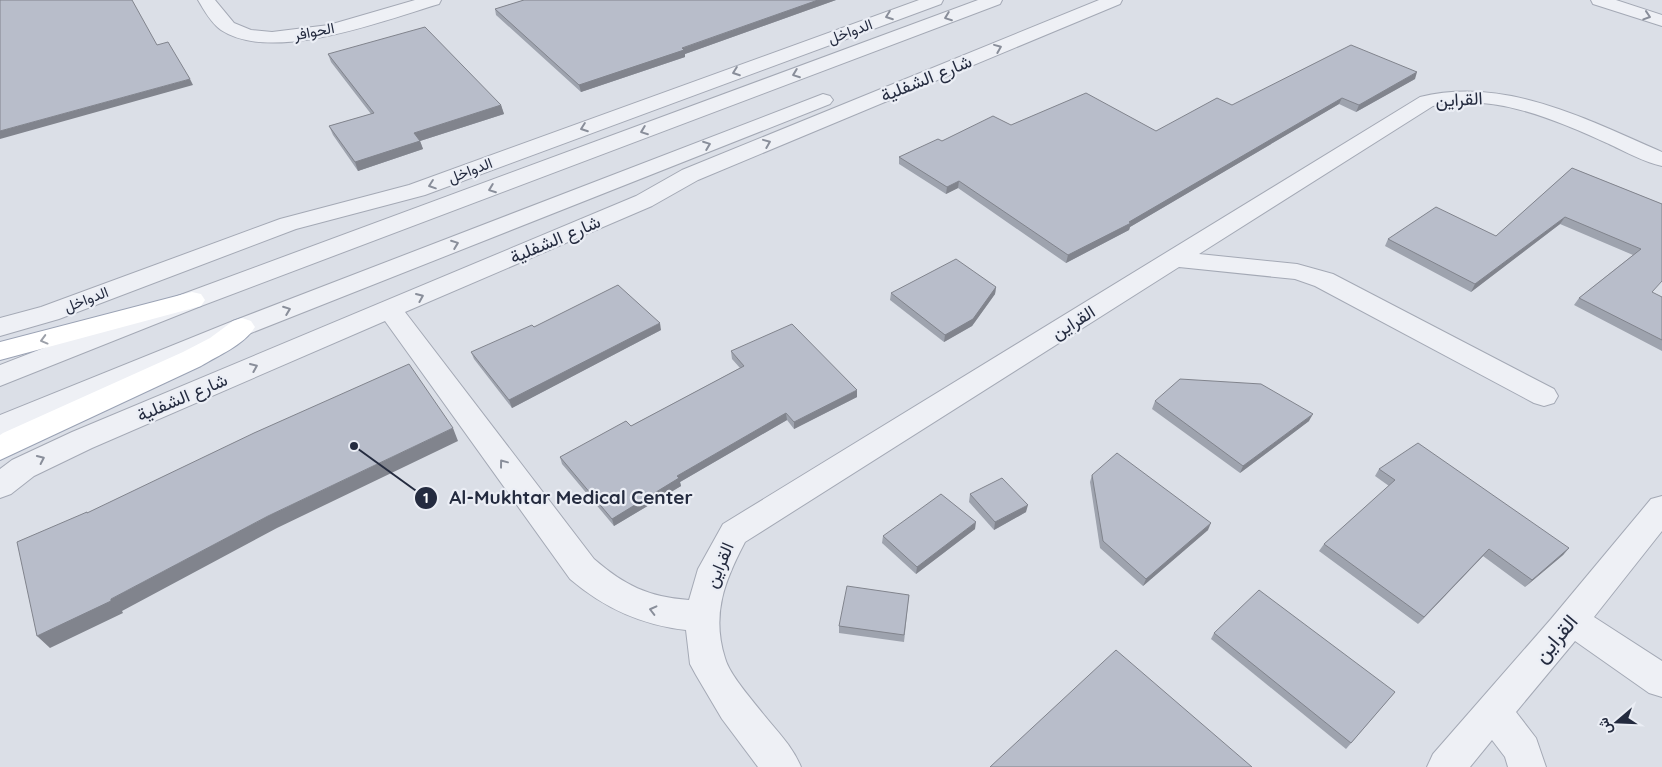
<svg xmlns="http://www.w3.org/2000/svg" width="1662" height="767" font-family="Quicksand,Vazirmatn,sans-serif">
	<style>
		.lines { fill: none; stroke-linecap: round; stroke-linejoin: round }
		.minor-casing { stroke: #a4a9b5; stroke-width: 2 }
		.major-casing { stroke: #9aa2b4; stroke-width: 2 }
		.minor { fill: #eef0f5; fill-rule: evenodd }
		.major { fill: #fff; fill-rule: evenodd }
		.wall { fill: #9ea3ae }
		.shaded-wall { fill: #81848d }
		.building { fill: #b8bdca; stroke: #81848d }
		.oneway { stroke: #898e9a }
		.oneway2 { stroke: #9ca0a9 }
		.labels { text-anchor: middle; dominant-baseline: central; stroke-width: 4.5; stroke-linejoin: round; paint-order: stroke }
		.far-street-label { font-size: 15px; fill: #242b3f; stroke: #ebeef5 }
		.street-label { font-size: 18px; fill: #242b3f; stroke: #ebeef5 }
		.near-street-label { font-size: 21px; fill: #242b3f; stroke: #ebeef5 }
		.leader { fill: none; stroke: #242b3f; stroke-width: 2 }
		.callout-dot { fill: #242b3f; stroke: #ebeef5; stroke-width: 2 }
		.mark-label { font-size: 15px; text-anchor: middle; font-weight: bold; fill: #fff }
		.callout-label { font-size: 19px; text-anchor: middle; font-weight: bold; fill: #242b3f; stroke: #ebeef5; stroke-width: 4.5; stroke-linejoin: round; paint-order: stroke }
	</style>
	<rect width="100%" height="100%" fill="#dbdfe7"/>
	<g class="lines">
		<defs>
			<g id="minor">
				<path d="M198 0H215L234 23 251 30 272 32 329 25 415 0H441L439 4C385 20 272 64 221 30 211 23 204 10 198 0Z"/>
				<path d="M919 0H943L941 4 425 195 296 229 59 319 0 336V318L41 307 280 219 409 185Z"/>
				<path d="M978 0H1002L1000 4 201 306 0 386V365L183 294Z"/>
				<path d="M1099 0H1122L1120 4 698 180 652 206 405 312 594 559C624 585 648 597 689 600L698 569 723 524 1420 97C1505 76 1586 119 1662 152V166C1644 162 1626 152 1609 144 1555 120 1494 92 1433 106L1199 254 1297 264 1333 274 1554 389 1558 396 1554 403 1544 406 1534 403 1315 286 1295 279 1179 267 745 542C725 580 711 614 725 658 729 674 753 701 764 715 777 731 793 747 801 767H758L722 719 696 675 690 664 686 630C641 625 604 608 570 579L385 321 92 448 34 476 11 494 0 498V469L12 460 72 432 636 196 682 170Z"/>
				<path d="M1591 0H1616L1662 15V26L1593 4Z"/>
				<path d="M823 94 830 96 833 100 830 104 251 333 0 438V415L233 321Z"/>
				<path d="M1662 496V531L1594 617 1662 661V697L1649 693 1575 641 1516 712 1536 738 1546 767H1508L1505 757 1492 740 1470 767H1427L1433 754 1551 619 1651 499Z"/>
			</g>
			<g id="major">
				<path d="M192 292 201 294 205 300 201 306 0 360V342Z"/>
				<path d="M242 318 251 321 255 327C244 345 219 355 201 366L0 460V435L3 433 183 352 210 338 233 321Z"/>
			</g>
		</defs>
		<use href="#minor" class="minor-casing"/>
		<use href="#major" class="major-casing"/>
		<use href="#minor" class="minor"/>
		<use href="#major" class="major"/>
	</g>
	<g class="wall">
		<path d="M524 0H836L685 54V57L581 92 496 15 495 9Z"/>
		<path d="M328 54 501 105 504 114 420 141 423 149 358 171 333 135 329 126 371 114 331 62Z"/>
		<path d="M1415 79 1356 112 1339 104 1130 227 1129 230 1066 263 958 188 946 194 899 164V157L942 141 1011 125 1156 131 1232 105Z"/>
		<path d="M1572 168 1662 204 1652 293 1662 297V351L1574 305 1579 298 1633 255 1560 224 1471 292 1385 246 1388 239 1496 236Z"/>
		<path d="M996 287 995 294 972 326 944 342 890 300 891 293Z"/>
		<path d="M661 330 512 408 474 359 471 352Z"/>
		<path d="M731 351 857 397 794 429 787 420 680 482 681 486 614 526 562 464 560 457 631 426 740 368 732 359Z"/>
		<path d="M1155 401 1309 421 1240 473 1152 409Z"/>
		<path d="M1379 469 1569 548 1563 555 1525 587 1483 556 1418 624 1319 551 1324 544 1389 486 1375 476Z"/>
		<path d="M1092 475 1208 530 1143 586 1100 548 1090 482Z"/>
		<path d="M970 494 1026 512 994 530 969 502Z"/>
		<path d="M975 529 916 574 882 543 883 536Z"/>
		<path d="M909 595 904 642 839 633V626Z"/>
		<path d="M1214 633 1395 692 1346 749 1211 639Z"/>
	</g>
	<g class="shaded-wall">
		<path d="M818 0H836L685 54V57L581 92 579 85Z"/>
		<path d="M1417 72 1415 79 1356 112 1359 105Z"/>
		<path d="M190 79 193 85 0 139V131Z"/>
		<path d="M1342 98 1339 104 1130 227 1129 230 1066 263 1068 255Z"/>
		<path d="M501 105 504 114 420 141 423 149 358 171 355 162 414 133Z"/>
		<path d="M959 181 958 188 946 194 947 187Z"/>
		<path d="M1565 217 1560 224 1471 292 1475 284Z"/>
		<path d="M996 287 995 294 972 326 944 342 945 335Z"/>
		<path d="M660 323 661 330 512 408 509 400Z"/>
		<path d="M857 390V397L794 429V422Z"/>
		<path d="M786 413 787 420 680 482 681 486 614 526 612 519 677 476Z"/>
		<path d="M1313 414 1309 421 1240 473 1243 466Z"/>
		<path d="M453 428 458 441 277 528 122 611 123 613 50 648 37 636 111 599 268 516Z"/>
		<path d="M1028 505 1026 512 994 530 995 522Z"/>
		<path d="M976 522 975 529 916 574 917 567Z"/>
		<path d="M1211 523 1208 530 1143 586 1146 579Z"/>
		<path d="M1569 548 1563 555 1525 587 1532 580Z"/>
		<path d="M1489 549 1483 556 1418 624 1424 617Z"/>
	</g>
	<g class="building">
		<path d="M0 0H132L157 45 168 42 190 79 0 131Z"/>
		<path d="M524 0H818L682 48 684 50 579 85 495 9Z"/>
		<path d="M425 27 501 105 414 133 420 141 355 162 329 126 374 113 328 54Z"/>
		<path d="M1351 45 1417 72 1359 105 1342 98 1129 222 1131 223 1068 255 959 181 947 187 899 157 938 139 942 141 993 116 1011 125 1086 93 1156 131 1217 98 1232 105Z"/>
		<path d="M1572 168 1662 204V281L1652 292 1662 297V340L1579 298 1641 249 1565 217 1475 284 1388 239 1436 207 1496 236Z"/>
		<path d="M956 259 996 287 973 319 945 335 891 293Z"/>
		<path d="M618 285 660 323 509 400 471 352 532 325 534 327Z"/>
		<path d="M792 324 857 390 794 422 786 413 677 476 679 478 612 519 560 457 626 421 631 426 744 366 731 351Z"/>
		<path d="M409 364 453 428 268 516 111 599V601L37 636 17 542 87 512V513L254 433Z"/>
		<path d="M1180 379 1261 384 1313 414 1243 466 1155 401Z"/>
		<path d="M1418 443 1569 548 1532 580 1489 549 1424 617 1324 544 1395 480 1379 469Z"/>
		<path d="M1117 453 1211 523 1146 579 1103 541 1092 475Z"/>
		<path d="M1002 478 1028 505 995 522 970 494Z"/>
		<path d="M941 494 976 522 917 567 883 536Z"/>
		<path d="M847 586 909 595 904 635 839 626Z"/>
		<path d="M1259 590 1395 692 1351 743 1214 633Z"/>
		<path d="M1116 650 1252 767H990Z"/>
	</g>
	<defs><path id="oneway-chevron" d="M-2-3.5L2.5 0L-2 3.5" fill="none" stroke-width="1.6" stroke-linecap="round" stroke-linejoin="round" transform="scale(1.25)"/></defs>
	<g class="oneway">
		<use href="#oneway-chevron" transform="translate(889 16) rotate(160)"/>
		<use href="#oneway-chevron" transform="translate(1647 16) rotate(18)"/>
		<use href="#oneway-chevron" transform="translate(948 17) rotate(159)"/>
		<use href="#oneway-chevron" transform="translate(998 48) rotate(-22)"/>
		<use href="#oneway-chevron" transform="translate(736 72) rotate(160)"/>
		<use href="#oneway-chevron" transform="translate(796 74) rotate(159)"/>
		<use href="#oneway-chevron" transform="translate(584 128) rotate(160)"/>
		<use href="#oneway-chevron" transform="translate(644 131) rotate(159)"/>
		<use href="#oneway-chevron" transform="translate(767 143) rotate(-22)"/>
		<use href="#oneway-chevron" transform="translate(707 145) rotate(-21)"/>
		<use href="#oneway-chevron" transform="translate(432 185) rotate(161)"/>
		<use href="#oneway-chevron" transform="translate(492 189) rotate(159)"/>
		<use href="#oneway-chevron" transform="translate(455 244) rotate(-21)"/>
		<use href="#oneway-chevron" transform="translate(420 297) rotate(-23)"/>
		<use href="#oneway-chevron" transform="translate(287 310) rotate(-21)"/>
		<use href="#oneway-chevron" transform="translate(254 367) rotate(-23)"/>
		<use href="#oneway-chevron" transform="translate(41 459) rotate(-25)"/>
		<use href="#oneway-chevron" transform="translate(503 463) rotate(-127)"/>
		<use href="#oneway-chevron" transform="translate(653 610) rotate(-166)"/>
	</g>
	<use class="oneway2" href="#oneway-chevron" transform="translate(44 340) rotate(165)"/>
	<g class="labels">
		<g class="far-street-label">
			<text transform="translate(314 31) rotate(-11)">الحوافر</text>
			<text transform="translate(850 31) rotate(-20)">الدواخل</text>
			<text transform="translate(470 170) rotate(-21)">الدواخل</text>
			<text transform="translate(86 299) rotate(-21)">الدواخل</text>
		</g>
		<g class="street-label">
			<text transform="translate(926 78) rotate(-22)">شارع الشفلية</text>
			<text transform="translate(1459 99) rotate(-3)">القراين</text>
			<text transform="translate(555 239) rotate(-23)">شارع الشفلية</text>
			<text transform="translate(1073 322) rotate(-32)">القراين</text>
			<text transform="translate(182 397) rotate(-23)">شارع الشفلية</text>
			<text transform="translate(719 565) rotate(-67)">القراين</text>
		</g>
		<g class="near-street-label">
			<text transform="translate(1555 638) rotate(-50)">القراين</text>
		</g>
	</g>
	<path class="leader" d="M354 446L426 498"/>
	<g class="callout-dot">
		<circle cx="354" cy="446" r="5"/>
		<circle cx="426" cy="498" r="12"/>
	</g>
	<g class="mark-label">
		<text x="426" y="503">1</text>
	</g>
	<g class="callout-label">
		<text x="571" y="504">Al-Mukhtar Medical Center</text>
	</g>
	<g transform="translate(1617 722) rotate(251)" stroke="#ebeef5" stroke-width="4" paint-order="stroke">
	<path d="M0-4L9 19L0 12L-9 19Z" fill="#242b3f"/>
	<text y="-8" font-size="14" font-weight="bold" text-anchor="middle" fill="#242b3f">ش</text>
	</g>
</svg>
